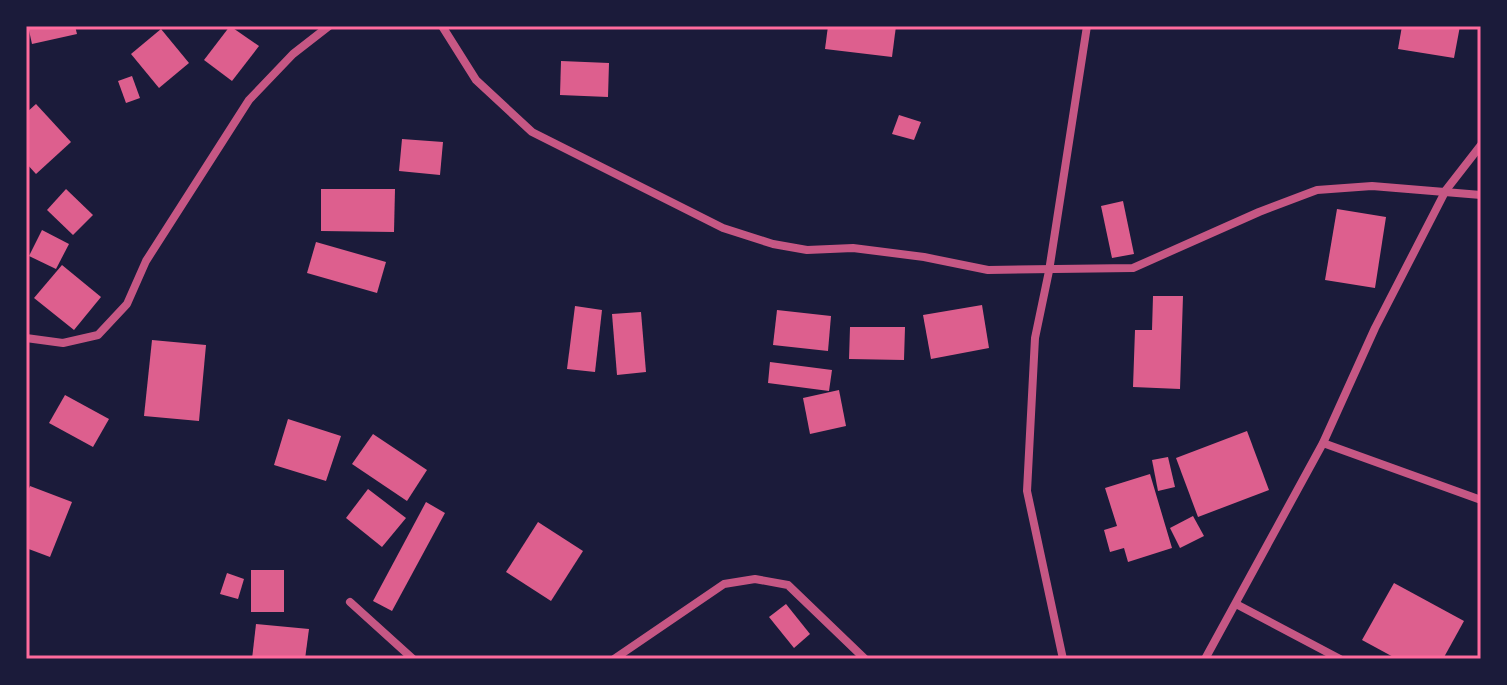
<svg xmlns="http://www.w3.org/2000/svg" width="1507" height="685" font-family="'DejaVu Sans',sans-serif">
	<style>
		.building { fill: #dd5f8e }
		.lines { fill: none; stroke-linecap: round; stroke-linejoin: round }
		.minor { stroke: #c65784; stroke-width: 8 }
		.neatline { fill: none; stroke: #ff6b9d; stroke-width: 3 }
	</style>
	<rect width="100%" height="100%" fill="#1b1b3a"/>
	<g class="building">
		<path d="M28 26H75L77 34 32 44Z"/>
		<path d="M230 26 259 46 232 81 204 60Z"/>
		<path d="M828 26H896L892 57 825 49Z"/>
		<path d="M1402 26H1460L1454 58 1398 49Z"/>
		<path d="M161 29 189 63 159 88 131 54Z"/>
		<path d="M561 61 609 63 608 97 560 95Z"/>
		<path d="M132 76 140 98 126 103 118 81Z"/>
		<path d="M36 104 71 142 36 174 26 163V113Z"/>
		<path d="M899 115 921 122 914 140 892 134Z"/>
		<path d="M402 139 443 142 440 175 399 171Z"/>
		<path d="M66 189 93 215 73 235 47 210Z"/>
		<path d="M321 189H395L394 232 321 231Z"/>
		<path d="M1123 201 1134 254 1112 258 1101 206Z"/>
		<path d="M1337 209 1386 217 1375 288 1325 280Z"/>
		<path d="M42 230 69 244 56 269 29 256Z"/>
		<path d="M316 242 386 262 377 293 307 273Z"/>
		<path d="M62 265 101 297 74 330 34 298Z"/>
		<path d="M1153 296H1183L1180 389 1133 387 1135 330H1152Z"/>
		<path d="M982 305 989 348 931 359 923 315Z"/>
		<path d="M575 306 602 310 595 372 567 369Z"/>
		<path d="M777 310 831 316 828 351 773 345Z"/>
		<path d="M641 312 646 372 617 375 612 314Z"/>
		<path d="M850 327H905L904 360 849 359Z"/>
		<path d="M152 340 206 345 199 421 144 416Z"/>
		<path d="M770 362 832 370 829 391 768 383Z"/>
		<path d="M839 390 846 426 810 434 803 398Z"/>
		<path d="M65 395 109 419 93 447 49 423Z"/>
		<path d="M288 419 341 436 326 481 274 465Z"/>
		<path d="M1247 431 1269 490 1198 517 1176 458Z"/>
		<path d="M373 434 427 470 407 501 352 464Z"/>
		<path d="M1168 457 1175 487 1158 491 1152 460Z"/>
		<path d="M1150 474 1172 548 1128 562 1124 548 1110 552 1104 530 1117 526 1105 488Z"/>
		<path d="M30 486 72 502 50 557 26 548V496Z"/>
		<path d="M368 489 406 518 382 547 346 518Z"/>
		<path d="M426 502 445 513 392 611 373 601Z"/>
		<path d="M1193 516 1204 536 1180 548 1170 528Z"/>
		<path d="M538 522 583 551 551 601 506 572Z"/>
		<rect x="251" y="570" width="33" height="42"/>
		<path d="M227 573 244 579 238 599 220 594Z"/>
		<path d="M1394 583 1464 621 1443 659H1397L1362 640Z"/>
		<path d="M786 604 810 634 794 648 769 617Z"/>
		<path d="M256 624 309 629 305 659H252Z"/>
	</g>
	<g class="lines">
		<g class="minor">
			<path d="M442 26 476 80 532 132 723 228 773 244 807 250 853 248 924 257 988 270 1133 268 1259 212 1317 190 1372 186 1481 195"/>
			<path d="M26 338 63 343 98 335 127 304 146 261 249 100 293 54 329 26"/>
			<path d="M1323 443 1481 500"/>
			<path d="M350 602 413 659"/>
			<path d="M1236 604 1340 659"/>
			<path d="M614 659 724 584 755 579 788 585 865 659"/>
			<path d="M1063 659 1027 491 1035 338 1049 271 1087 26"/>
			<path d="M1205 659 1323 443 1375 328 1446 190 1481 145"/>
		</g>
	</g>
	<rect width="1507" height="685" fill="none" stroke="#1b1b3a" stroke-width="56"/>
	<rect x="28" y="28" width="1451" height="629" class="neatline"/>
</svg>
